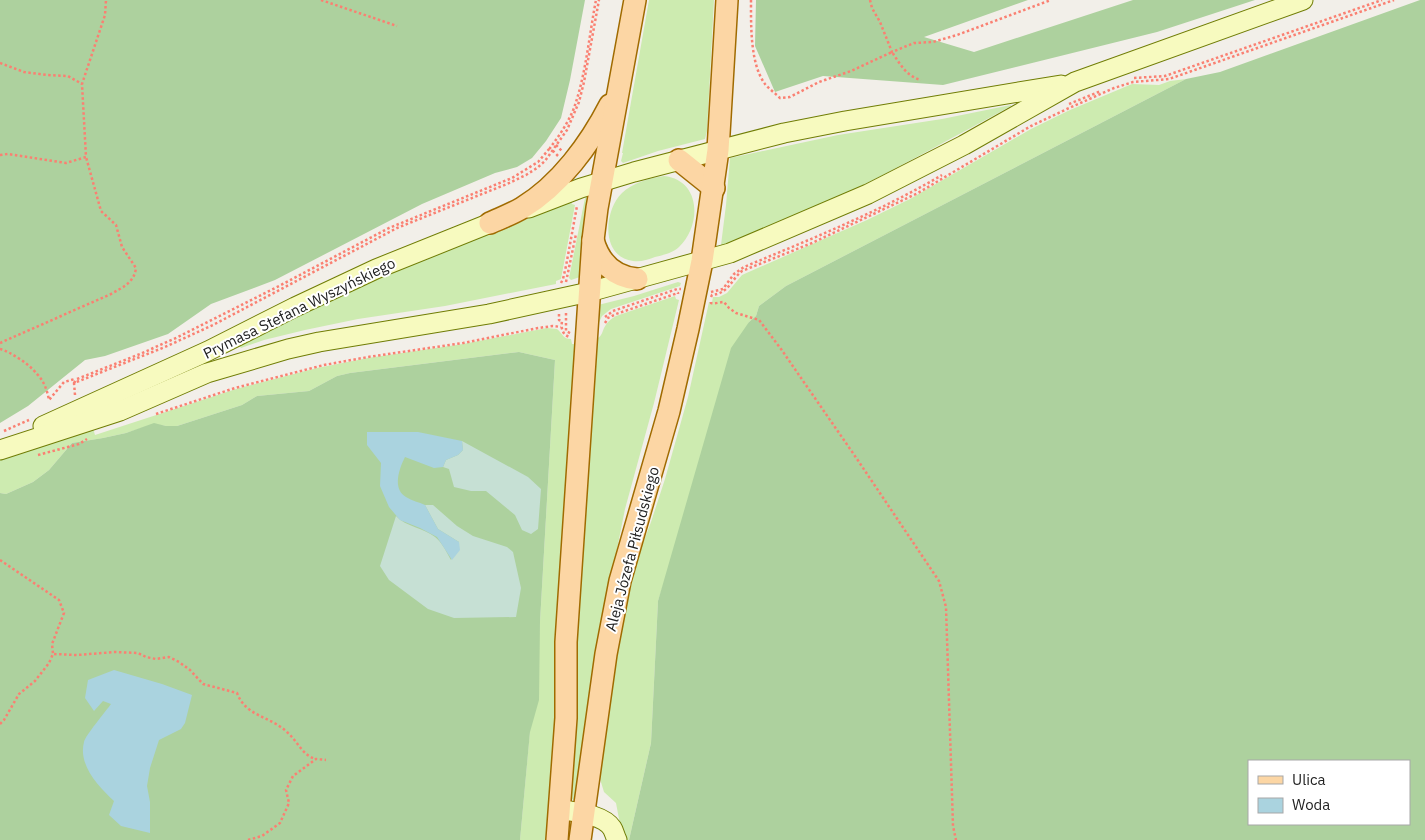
<svg xmlns="http://www.w3.org/2000/svg" width="1425" height="840" font-family="'IBM Plex Sans',sans-serif">
	<style>
		.grass { fill: #cdebb0 }
		.forest { fill: #add19e; fill-rule: evenodd }
		.wetland { fill: #c6e0d4 }
		.water { fill: #aad3df }
		.lines { fill: none; stroke-linecap: round; stroke-linejoin: round }
		.secondary-casing { stroke: #707d05; stroke-width: 21 }
		.primary-casing { stroke: #a06b00; stroke-width: 24 }
		.path { stroke: #fa8072; stroke-width: 2.5; stroke-dasharray: 2.5 2.5; stroke-linecap: butt }
		.secondary { stroke: #f7fabf; stroke-width: 19 }
		.primary { stroke: #fcd6a4; stroke-width: 21 }
		.labels { text-anchor: middle; dominant-baseline: central; stroke-width: 4; stroke-linejoin: round; paint-order: stroke }
		.street-label { font-size: 15px; fill: #222; stroke: #fff }
	</style>
	<rect width="100%" height="100%" fill="#f2efe9"/>
	<g class="grass">
		<path d="M649 0H714L707 131 705 139 658 151 623 163 621 161 623 153H622Z"/>
		<path d="M1186 79 786 286 759 306 756 316 749 322 658 601 651 743 629 840H623L616 803 604 792 600 779 608 685 628 583 651 522 665 479 688 397 709 302H712L713 297H719L727 293 742 275 867 220 910 199 1031 129 1070 110 1132 84 1159 85 1170 81Z"/>
		<path d="M1011 105V106C957 135 904 165 849 192 808 212 765 229 723 246L721 245 726 205 730 158 838 135 942 119Z"/>
		<path d="M664 176C701 180 702 225 679 247 673 253 663 255 655 257 647 260 641 262 633 261 600 257 604 210 622 193 632 183 650 178 664 176Z"/>
		<path d="M588 195 590 197 580 277 571 280 569 278 585 198Z"/>
		<path d="M571 201 572 204 575 205 561 279 556 281V284L445 306 358 319 305 330 264 340 241 348 239 345 332 297 447 248Z"/>
		<path d="M678 282 681 283 680 286 611 309 602 316 596 329 598 305 634 296Z"/>
		<path d="M675 296 676 299 679 300 654 403 625 509 598 644 576 802 572 799 570 792 574 682 593 347 597 346 598 338C602 335 602 333 604 328 607 322 611 319 616 316Z"/>
		<path d="M547 328 557 329C563 334 563 339 571 339L572 344H577L551 840H520L540 622 555 360 519 352 350 373 337 376 309 391 257 396 242 405 177 426H166L154 424 126 433 103 438 72 443 49 470 33 482 6 494 0 493V455L92 425 95 435 236 389 317 368 368 358 463 344Z"/>
	</g>
	<g class="forest">
		<path d="M0 0H585L570 80 561 118 546 141 532 158 517 167 495 173 422 204 275 280 211 304 168 334 105 356 85 360 28 406 0 423Z"/>
		<path d="M756 0H1028L924 37 974 52 1133 0H1255L1157 32 943 85 823 76 775 92 755 46Z"/>
		<path d="M1420 0H1425V840H629L651 743 658 601 731 348 749 322 756 316 759 306 786 286 1186 79 1220 72ZM1249 761H1409V824H1249Z"/>
		<path d="M519 352 555 360 540 622 539 700 530 732 520 840H0V493L6 494 33 482 49 470 72 443 103 438 126 433 154 423 166 426H177L242 405 257 396 309 391 337 376 350 373Z"/>
	</g>
	<g class="wetland">
		<path d="M462 441 528 477 541 489 538 529 531 534 522 530 515 515 486 491H471L454 487 449 469 443 467 446 460 458 455 463 450Z"/>
		<path d="M425 505H433L457 526 473 536 507 547 513 552 521 588 516 617 454 618 428 609 389 580 380 566 396 516C406 527 424 528 435 537 442 542 447 553 451 560L459 542 438 529Z"/>
	</g>
	<g class="water">
		<path d="M367 432H418L462 441 463 450 458 455 446 460 443 467 434 468 405 457C399 469 392 489 406 497 412 501 419 502 425 505L438 529 459 542 460 550 452 560 437 537 420 528 400 520 389 507 380 486 381 463 367 445Z"/>
		<path d="M114 670 162 684 192 695 185 723 181 729 159 740 150 768 147 786 150 802V833L121 826 109 815 114 801C98 786 78 765 84 742 85 736 106 711 111 704L103 701 94 711 85 698 88 680Z"/>
	</g>
	<g class="lines">
		<defs>
			<g id="secondary">
				<path d="M529 208 581 188 634 172 784 133 845 121 1061 85"/>
				<path d="M43 426 208 351 295 307 376 269 503 218"/>
				<path d="M0 450 120 411 207 373 288 349 319 342 489 314 589 292 730 253 868 194 964 145 1075 82 1303 0"/>
				<path d="M559 809C574 812 603 814 612 828 614 831 615 836 617 840"/>
			</g>
			<g id="primary">
				<path d="M679 160 714 188"/>
				<path d="M490 223C501 218 512 214 522 208 560 185 590 144 610 105"/>
				<path d="M593 240C599 262 614 277 637 279"/>
				<path d="M557 840 566 718V642L593 240 597 208 635 0"/>
				<path d="M580 840 606 654 620 581 669 411 688 329 702 261 718 150 727 0"/>
			</g>
		</defs>
		<use href="#secondary" class="secondary-casing"/>
		<use href="#primary" class="primary-casing"/>
		<g class="path">
			<path d="M321 0 397 26"/>
			<path d="M751 0C751 25 750 64 765 84 769 89 775 93 780 98L790 97 819 82 851 71 892 52C900 64 906 76 921 80"/>
			<path d="M870 0 872 8 880 22 892 52 914 43 933 42 957 35 1051 0"/>
			<path d="M0 63 24 72 47 75 68 76 82 84"/>
			<path d="M1134 78 1165 76 1382 0"/>
			<path d="M1069 104 1101 91"/>
			<path d="M556 145 562 151"/>
			<path d="M0 155 8 154 66 163 86 157 82 84 105 15 106 0"/>
			<path d="M558 156 550 148C559 136 568 123 574 108 586 74 589 36 596 0"/>
			<path d="M566 282 576 234"/>
			<path d="M561 283 563 279 566 266 577 206"/>
			<path d="M711 292 723 289 734 274 744 267C811 239 879 212 942 175"/>
			<path d="M711 297 712 295C729 293 730 281 742 271L812 243 918 193 1031 126 1067 109 1114 88 1133 82 1169 79 1394 0"/>
			<path d="M711 302V303C715 304 720 302 724 302L729 308 736 313 759 320 781 349 857 459 939 581 946 607 953 826 956 840"/>
			<path d="M566 313V331L572 334"/>
			<path d="M559 314V320L562 321C561 328 562 335 570 337"/>
			<path d="M605 317 613 311 677 289H681"/>
			<path d="M605 323 608 318 616 314 678 293V294"/>
			<path d="M0 343 111 294C123 287 134 283 136 268L122 247 116 225 101 211 86 157"/>
			<path d="M0 349C11 352 29 364 37 374 44 381 47 390 49 400L64 382 75 379"/>
			<path d="M74 383 77 379 140 354 178 337 279 286 389 228 512 178 538 162 550 148"/>
			<path d="M75 395 74 383 165 347 213 325 397 228 507 184 526 175 537 168 545 161 567 130 579 102 584 82 599 0"/>
			<path d="M156 414 235 388 324 365 368 357 463 343 538 328 553 326 561 327"/>
			<path d="M4 431 29 420"/>
			<path d="M38 455 79 444 87 439"/>
			<path d="M0 560 59 600 64 613 52 644 53 654"/>
			<path d="M0 724 4 720 19 694 35 681 49 663 53 654 77 655 115 652 138 653 146 657 156 659 169 657 179 662 190 670 203 684 237 693C246 717 271 716 288 733 298 742 303 756 316 759"/>
			<path d="M248 840 262 836 280 823 289 803 286 790 293 776 316 759 326 760"/>
		</g>
		<use href="#secondary" class="secondary"/>
		<use href="#primary" class="primary"/>
	</g>
	<g class="labels">
		<g class="street-label">
			<text transform="translate(299 308) rotate(-26)">Prymasa Stefana Wyszyńskiego</text>
			<text transform="translate(632 549) rotate(-75)">Aleja Józefa Piłsudskiego</text>
		</g>
	</g>
	<rect x="1248" y="760" width="162" height="65" fill="#ffffff" stroke="#a7a7a7"/>
	<rect x="1258" y="776" width="25" height="8" fill="#fcd6a4" stroke="#a7a7a7"/>
	<text x="1292" y="785" font-size="15" fill="#222222">Ulica</text>
	<rect x="1258" y="798" width="25" height="15" fill="#aad3df" stroke="#a7a7a7"/>
	<text x="1292" y="810" font-size="15" fill="#222222">Woda</text>
</svg>
